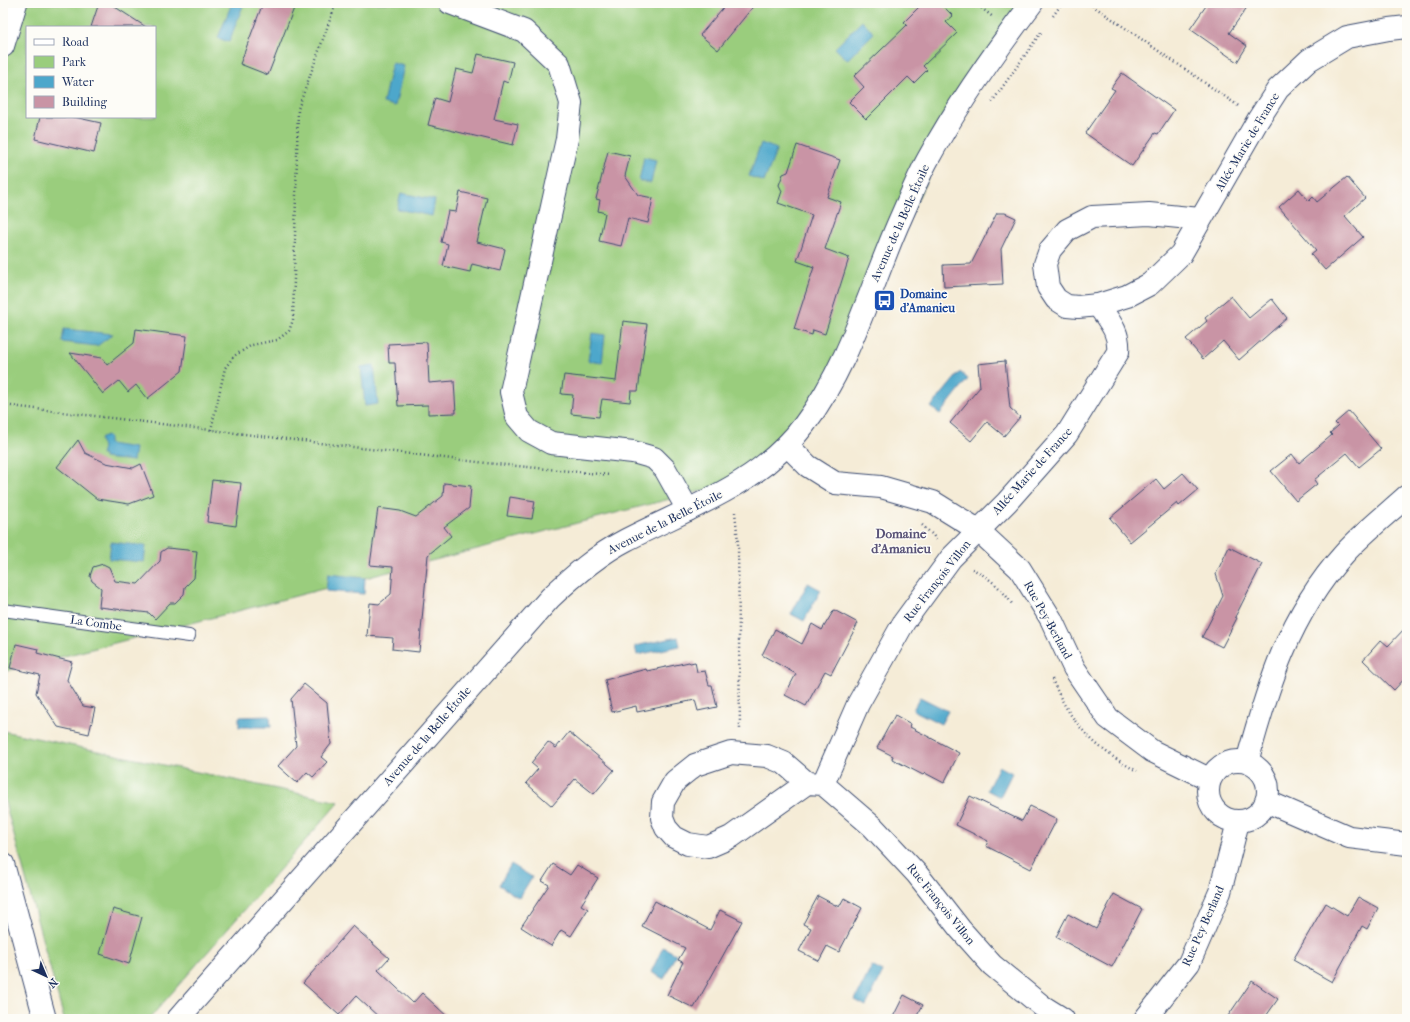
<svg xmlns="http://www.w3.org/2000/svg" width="1410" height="1022" font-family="'IM FELL French Canon',serif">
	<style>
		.green { fill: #9acd7d; stroke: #5a7e6e; fill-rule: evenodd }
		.water { fill: #4da7cb; stroke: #346b94 }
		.building { fill: #c994a5 }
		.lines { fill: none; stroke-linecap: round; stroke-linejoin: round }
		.lane-casing { stroke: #3c4b70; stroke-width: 14 }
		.street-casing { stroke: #3c4b70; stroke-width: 24 }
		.path { stroke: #3c4b70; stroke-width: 2.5; stroke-dasharray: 1 3; stroke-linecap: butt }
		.lane { stroke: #fff; stroke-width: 12 }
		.street { stroke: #fff; stroke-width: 22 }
		.labels { text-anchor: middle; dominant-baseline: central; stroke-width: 3; stroke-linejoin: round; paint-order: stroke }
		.street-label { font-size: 12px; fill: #1b2f5e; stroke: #fdfcf7 }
		.transit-label { font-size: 12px; font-weight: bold; fill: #164399; stroke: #fdfcf7; text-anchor: start }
		.neighbourhood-label { font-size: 13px; font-weight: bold; fill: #585277; stroke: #fdfcf7 }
	</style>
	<rect width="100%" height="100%" fill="#fdfcf7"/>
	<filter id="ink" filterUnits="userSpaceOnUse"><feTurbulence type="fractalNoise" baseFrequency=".025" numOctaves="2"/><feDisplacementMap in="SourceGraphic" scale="8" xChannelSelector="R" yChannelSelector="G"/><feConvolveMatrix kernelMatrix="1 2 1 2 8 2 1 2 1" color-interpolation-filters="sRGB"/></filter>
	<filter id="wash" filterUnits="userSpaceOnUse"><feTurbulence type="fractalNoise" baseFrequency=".012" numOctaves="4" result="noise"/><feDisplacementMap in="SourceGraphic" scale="16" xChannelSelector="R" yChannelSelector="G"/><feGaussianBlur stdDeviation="0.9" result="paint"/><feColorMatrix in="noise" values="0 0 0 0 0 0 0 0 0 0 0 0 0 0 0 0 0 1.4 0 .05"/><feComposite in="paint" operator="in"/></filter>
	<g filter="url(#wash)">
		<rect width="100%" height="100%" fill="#f5ecd7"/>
		<g class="green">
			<path d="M3 3H1032L970 88 837 371 747 479 3 672ZM27 27H155V117H27Z"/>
			<path d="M3 731 339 802 149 1019H64L3 795Z"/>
		</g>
		<g class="water">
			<path d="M232 3H244L229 42 218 38Z"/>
			<path d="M862 21 874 33 847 60 835 48Z"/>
			<path d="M392 63 404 66 395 106 383 103Z"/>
			<path d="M761 143 777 149 764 182 749 176Z"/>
			<path d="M644 157 656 160 651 183 639 181Z"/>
			<path d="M401 193 435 200 432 216 397 209Z"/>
			<path d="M64 329 113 334 97 346 62 342Z"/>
			<path d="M592 333 605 335 602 363 588 361Z"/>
			<path d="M374 365 378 404 365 406 361 367Z"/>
			<path d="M960 372 968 379 940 414 931 407Z"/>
			<path d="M107 436 109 438V444L135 448 133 461 104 458V455H101L103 447 100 440 101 438Z"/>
			<path d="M111 542 146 546 144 562 109 559Z"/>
			<path d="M328 574 365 578 364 594 326 591Z"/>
			<path d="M808 583 821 590 804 621 791 614Z"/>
			<path d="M678 637 680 646 637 655 635 646Z"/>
			<path d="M920 697 948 711 941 724 913 710Z"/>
			<path d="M270 716 271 727H239V717Z"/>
			<path d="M999 766 1012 773 1000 797 987 790Z"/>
			<path d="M511 864 532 877 519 898 499 885Z"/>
			<path d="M663 947 676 954 664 979 651 972Z"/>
			<path d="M872 966 883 972 866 1006 855 1000Z"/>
		</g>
		<g id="blocks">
			<g class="building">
				<path d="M103 3H109L146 27H91L98 6Z"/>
				<path d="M263 3H296L268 75 240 64Z"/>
				<path d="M727 3H756L718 50 700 35Z"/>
				<path d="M923 3H940L953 16 946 22 957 33 923 66 927 70 914 83 908 77 866 119 849 102 864 87 854 76 907 25 904 22Z"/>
				<path d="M1208 3H1250L1229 33 1247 46 1237 62 1190 29Z"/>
				<path d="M478 54 513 62 508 83 503 81 494 119 518 124 513 145 428 125 435 98 448 102 456 69 473 73Z"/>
				<path d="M1122 73 1174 110 1158 134 1155 133 1132 166 1085 133 1115 90 1111 88Z"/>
				<path d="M40 117H74L101 123 94 153 35 139Z"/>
				<path d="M797 145 840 160 827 197 841 202 825 249 849 258 825 334 813 330 812 335 794 329 814 267 797 261 812 215 778 203 782 191 779 185 783 174 788 172Z"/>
				<path d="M608 151 630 156 625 176 638 195 653 198 648 223 628 218 621 246 599 241 605 213 598 211 600 200 596 199Z"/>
				<path d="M1347 177 1365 198 1345 216 1363 237 1325 270 1311 254 1316 250 1279 207 1299 189 1309 201 1313 197 1317 202Z"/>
				<path d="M460 192 487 198 477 242 505 249 500 271 472 264 470 272 443 266 448 244 441 242 448 211 456 212Z"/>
				<path d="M997 213H1005L1016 218 1001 249 1003 284 944 287 943 265 971 264Z"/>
				<path d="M1231 296 1249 318 1272 299 1287 318 1239 360 1223 341 1203 359 1186 339 1207 321 1205 318Z"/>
				<path d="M623 321 647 324 638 391H631L630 402 602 399 599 417 571 414 573 395 561 394 564 375 616 381Z"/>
				<path d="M136 329 187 336 182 371 147 399 136 385 128 392 119 381 103 394 70 353 102 358 107 365 134 343Z"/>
				<path d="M427 342 429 383 454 381 456 413 428 414V405L398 406 395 363H389L388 344Z"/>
				<path d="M1005 361 1010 408 1020 417 1004 436 987 422 971 441 950 423 980 387 978 364Z"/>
				<path d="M1349 411 1381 449 1359 467 1347 453 1314 480 1317 484 1296 501 1271 471 1292 454 1299 463 1332 435 1330 433 1338 426 1335 423Z"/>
				<path d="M78 440 85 453 106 463 133 468 141 464 153 495 129 504 97 499 57 467Z"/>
				<path d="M1183 473 1198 490 1179 506 1177 503 1130 542 1110 518 1156 479 1164 489Z"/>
				<path d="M212 480 241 483 236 526 207 522Z"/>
				<path d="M444 483 471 486 469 508 444 527 451 536 428 555 419 652 392 649 393 638 367 636 370 603 379 604 391 594 393 567 370 565 378 508 400 511 416 517 443 496Z"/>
				<path d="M510 497 535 501 532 519 507 516Z"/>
				<path d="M1229 547 1262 564 1235 617 1237 618 1222 647 1202 637 1223 596 1216 574Z"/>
				<path d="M167 548 197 551 194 578 185 587 184 594 175 603H170L155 619 149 613 99 607 101 588 92 581 90 576 93 567 103 564 109 567 115 581 138 584 160 561 161 552Z"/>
				<path d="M834 610 858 623 831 674 825 671 806 706 785 695 796 674 762 655 775 629 802 644 812 624 822 630Z"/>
				<path d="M1407 626V676L1394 690 1363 660 1381 640 1388 646Z"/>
				<path d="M16 644 38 649 37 653 72 662 67 680 83 706 95 708 89 734 58 727 36 693 40 675 10 668Z"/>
				<path d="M689 662 690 663 695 662 697 672 705 671 709 685H712L717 707 698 711 695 700 637 712 636 706 612 712 605 680 646 669 647 671Z"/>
				<path d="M304 684 327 703 331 744 321 757 327 762 313 777 307 772 297 783 278 766 296 746 291 699Z"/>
				<path d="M895 715 911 724 910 727 959 753 944 783 925 773 923 775 892 759 893 756 877 748Z"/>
				<path d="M569 732 614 770 594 794 575 779 552 806 526 783 538 769 531 763 548 742 556 748Z"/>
				<path d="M970 796 1022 821 1030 806 1057 819 1031 869 986 846 988 841 956 825Z"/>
				<path d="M553 864 570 875 577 865 598 878 581 905 588 909 571 936 561 930 551 946 521 927 549 885 542 881Z"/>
				<path d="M1114 894 1142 909 1112 967 1056 937 1068 914 1096 929Z"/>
				<path d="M818 896 839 907 844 898 862 908 839 952 827 946 819 961 799 951 811 928 803 924Z"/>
				<path d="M1358 897 1378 908 1367 929 1362 926 1332 982 1293 960 1326 903 1347 916Z"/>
				<path d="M655 901 710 930 720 910 742 921 694 1008 667 995 683 962 678 960 685 948 642 926Z"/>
				<path d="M113 909 142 917 129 964 100 954Z"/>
				<path d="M353 926 389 958 378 970 413 1003 422 993 450 1019H381L356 996 339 1015 303 983Z"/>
				<path d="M1252 981 1278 999 1264 1019H1226Z"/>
				<path d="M904 995 923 1005 915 1019H892Z"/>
			</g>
		</g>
	</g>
	<g filter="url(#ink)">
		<use href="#blocks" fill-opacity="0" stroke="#3c4b70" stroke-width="1"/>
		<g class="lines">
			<defs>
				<path id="lane" d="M3 610 189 636"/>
				<g id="street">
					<path d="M450 3 524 31 559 64 571 103 567 139 511 392 517 417 529 431 551 443 633 452 654 458 665 469 688 510"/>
					<path d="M3 46 16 3"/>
					<path d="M1200 219 1149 214 1092 217 1067 230 1050 250 1045 264 1048 287 1056 299 1067 306 1078 307 1098 305 1127 296 1150 284 1181 254 1258 120 1278 89 1309 60 1347 37 1389 29 1407 27"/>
					<path d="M787 445 808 466 835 483 881 487 933 502 978 530 1020 569 1051 619 1074 668 1108 718 1152 751 1209 779"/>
					<circle cx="1238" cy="791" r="30"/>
					<path d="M1247 762C1268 685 1289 615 1344 554 1363 533 1386 515 1407 496"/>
					<path d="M807 783 731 837 708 847 688 844 674 837 666 828 662 818 663 802 675 781 695 765 731 753 767 756 784 763 807 783 823 784 873 827 917 874 960 929 992 965 1042 1006 1063 1019"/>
					<path d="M823 784 858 704 904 622 951 558 1007 502 1067 434 1118 352C1120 332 1109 321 1098 305"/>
					<path d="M1266 801 1349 837 1407 844"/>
					<path d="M3 864 45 1019"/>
					<path d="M178 1019 550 598C573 576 597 555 626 540 690 507 759 485 804 425 849 366 869 291 898 224 908 202 917 179 928 159 958 104 994 53 1032 3"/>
					<path d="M1145 1019 1189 963 1220 892 1238 822"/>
				</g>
			</defs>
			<use href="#lane" class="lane-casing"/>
			<use href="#street" class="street-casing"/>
			<g class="path">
				<path d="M975 3 993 17"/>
				<path d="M1089 3 1240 107"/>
				<path d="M1053 16 1062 3"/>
				<path d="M992 102 1042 31"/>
				<path d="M3 405 486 463 610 475"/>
				<path d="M211 430 225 368 234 356 252 345 277 340 289 331 293 320 298 109 336 3"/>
				<path d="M735 512 738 542 740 731"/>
				<path d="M922 525 933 535 936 540"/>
				<path d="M972 569C988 576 1003 590 1012 604"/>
				<path d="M1052 679C1070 723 1095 749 1137 771"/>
			</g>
			<use href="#lane" class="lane"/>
			<use href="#street" class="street"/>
		</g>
	</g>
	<defs>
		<symbol id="bus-square" viewBox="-11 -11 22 22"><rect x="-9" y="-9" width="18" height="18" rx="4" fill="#1a4fb4" stroke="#fdfcf7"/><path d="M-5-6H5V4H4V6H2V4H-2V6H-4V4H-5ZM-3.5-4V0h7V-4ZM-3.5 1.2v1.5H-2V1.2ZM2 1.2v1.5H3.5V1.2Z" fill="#fff"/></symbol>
	</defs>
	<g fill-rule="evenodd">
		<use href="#bus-square" x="872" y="288" width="25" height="25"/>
	</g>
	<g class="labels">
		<g class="street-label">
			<text transform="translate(1247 142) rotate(-59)">Allée Marie de France</text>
			<text transform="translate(900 223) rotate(-66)">Avenue de la Belle Étoile</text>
			<text transform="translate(1032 471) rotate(-48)">Allée Marie de France</text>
			<text transform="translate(665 522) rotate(-27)">Avenue de la Belle Étoile</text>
			<text transform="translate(937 581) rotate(-52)">Rue François Villon</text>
			<text transform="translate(1048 620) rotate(61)">Rue Pey-Berland</text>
			<text transform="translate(96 623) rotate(8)">La Combe</text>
			<text transform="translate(427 736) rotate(-49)">Avenue de la Belle Étoile</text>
			<text transform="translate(941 904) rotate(51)">Rue François Villon</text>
			<text transform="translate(1203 926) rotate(-66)">Rue Pey Berland</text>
		</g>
		<g class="transit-label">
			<text x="900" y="294">Domaine<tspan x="900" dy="14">d'Amanieu</tspan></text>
		</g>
		<g class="neighbourhood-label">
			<text x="901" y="533">Domaine<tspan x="901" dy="15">d'Amanieu</tspan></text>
		</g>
	</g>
	<rect width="1410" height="1022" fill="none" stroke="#fdfcf7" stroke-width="16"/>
	<rect x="26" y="26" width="130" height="92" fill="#fdfcf7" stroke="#a3aaba"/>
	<rect x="34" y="39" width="20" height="6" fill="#ffffff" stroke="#a3aaba"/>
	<text x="62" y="46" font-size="12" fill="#1b2f5e">Road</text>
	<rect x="34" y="56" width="20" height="12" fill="#9acd7d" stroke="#a3aaba"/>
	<text x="62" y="66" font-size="12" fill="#1b2f5e">Park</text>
	<rect x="34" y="76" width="20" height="12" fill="#4da7cb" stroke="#a3aaba"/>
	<text x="62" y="86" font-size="12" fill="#1b2f5e">Water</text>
	<rect x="34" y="96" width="20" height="12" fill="#c994a5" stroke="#a3aaba"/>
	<text x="62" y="106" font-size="12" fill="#1b2f5e">Building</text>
	<g transform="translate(46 976) rotate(136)" stroke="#fdfcf7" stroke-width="3" paint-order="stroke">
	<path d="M0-3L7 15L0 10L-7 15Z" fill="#1b2f5e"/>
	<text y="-6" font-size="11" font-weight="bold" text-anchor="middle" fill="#1b2f5e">N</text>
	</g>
</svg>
